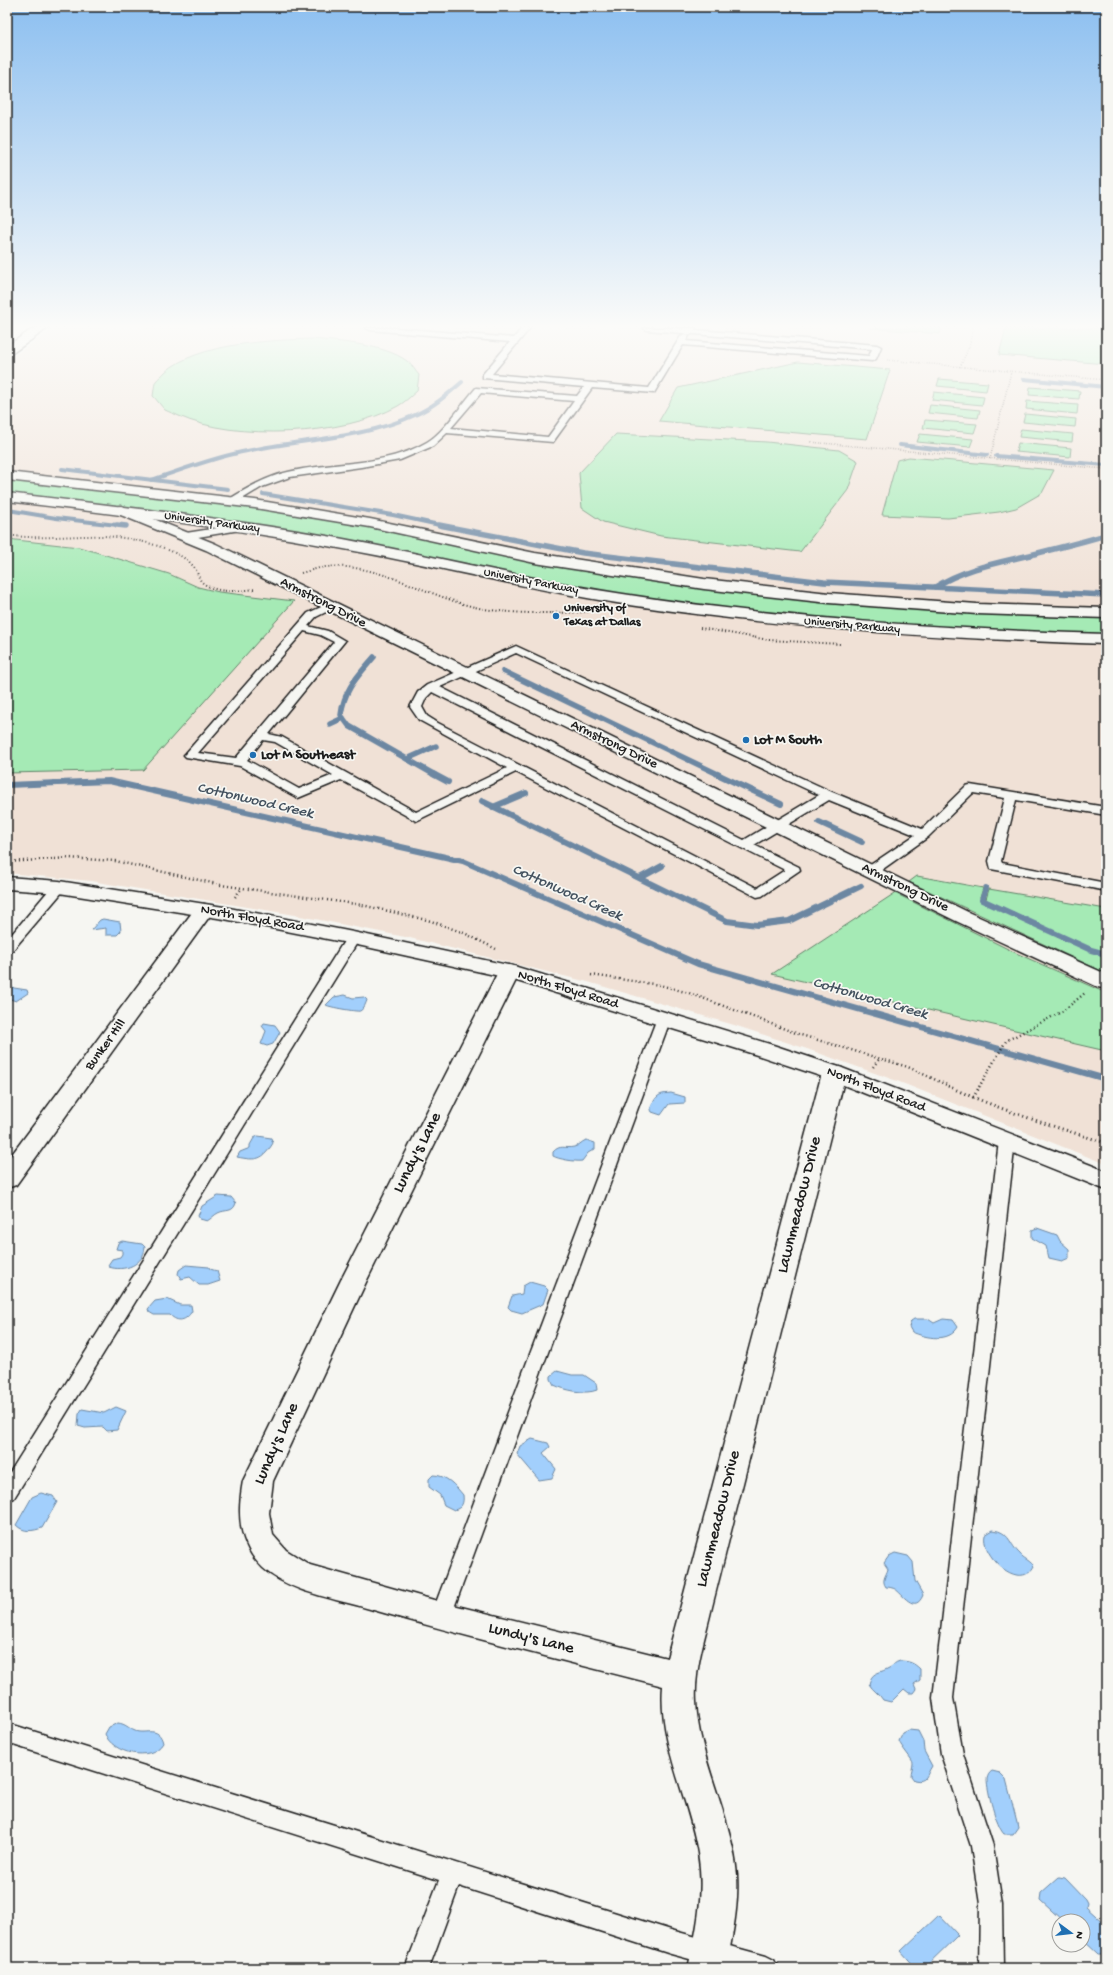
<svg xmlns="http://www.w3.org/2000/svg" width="1113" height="1975" font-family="'Gochi Hand',sans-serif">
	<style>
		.built { fill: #f0e1d6 }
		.green { fill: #a5eab5; stroke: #608368 }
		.water { fill: #a2cffc; stroke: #6c87a2 }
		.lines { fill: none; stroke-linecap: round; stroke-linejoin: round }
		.stream-far2 { stroke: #6c87a2; stroke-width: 4 }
		.stream-far1 { stroke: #6c87a2; stroke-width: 5.5 }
		.stream { stroke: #6c87a2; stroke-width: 6 }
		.service-casing { stroke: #1c1c1c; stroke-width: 3 }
		.minor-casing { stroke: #1c1c1c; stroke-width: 3 }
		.tertiary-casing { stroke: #1c1c1c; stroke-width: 3 }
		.secondary-casing { stroke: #1c1c1c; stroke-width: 3 }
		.path-far3 { stroke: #1c1c1c; stroke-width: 1.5; stroke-dasharray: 0.5 2; stroke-linecap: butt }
		.path-far2 { stroke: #1c1c1c; stroke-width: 2; stroke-dasharray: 1 2.5; stroke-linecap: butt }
		.path-far1 { stroke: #1c1c1c; stroke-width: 2.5; stroke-dasharray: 1 3; stroke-linecap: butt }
		.path { stroke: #1c1c1c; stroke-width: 3; stroke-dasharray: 1 3.5; stroke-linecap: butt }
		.service { fill: #f6f6f2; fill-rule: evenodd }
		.minor { fill: #f6f6f2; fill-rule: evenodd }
		.tertiary { fill: #f6f6f2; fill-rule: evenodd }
		.secondary { fill: #f6f6f2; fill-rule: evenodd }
		.poi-dot { fill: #1f6fb2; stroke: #f6f6f2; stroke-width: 1.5 }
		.labels { text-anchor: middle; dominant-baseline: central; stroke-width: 3.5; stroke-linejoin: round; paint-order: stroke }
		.far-street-label { font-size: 12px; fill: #1c1c1c; stroke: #f6f6f2 }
		.far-poi-label { font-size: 12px; font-weight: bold; fill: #1c1c1c; stroke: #f6f6f2; text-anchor: start }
		.street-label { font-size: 14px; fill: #1c1c1c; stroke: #f6f6f2 }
		.poi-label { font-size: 14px; font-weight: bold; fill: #1c1c1c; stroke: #f6f6f2; text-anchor: start }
		.water-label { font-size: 15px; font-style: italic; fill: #44525f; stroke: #f6f6f2 }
		.near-street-label { font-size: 17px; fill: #1c1c1c; stroke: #f6f6f2 }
	</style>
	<rect width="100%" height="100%" fill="#f6f6f2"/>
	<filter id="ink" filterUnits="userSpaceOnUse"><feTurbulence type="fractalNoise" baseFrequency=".025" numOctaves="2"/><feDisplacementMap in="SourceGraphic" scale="8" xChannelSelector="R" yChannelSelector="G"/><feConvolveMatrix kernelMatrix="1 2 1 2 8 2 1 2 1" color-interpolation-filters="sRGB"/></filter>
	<g filter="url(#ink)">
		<path class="built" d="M55 328H1106V1164L897 1081 807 1049 734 1025 588 982 410 938 295 915 91 881 7 873V360Z"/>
		<g class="green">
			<path d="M871 328H941L940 334Z"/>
			<path d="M1006 328H1106V364L999 355Z"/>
			<path d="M313 339C340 342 384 344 407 361 412 364 415 371 419 375L417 391C411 396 405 402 398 406 345 436 234 441 179 416 175 414 169 412 165 410 161 406 157 400 153 396 154 391 154 384 156 381 158 378 163 375 165 372 198 343 271 340 313 339Z"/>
			<path d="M798 362 890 370 867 439 659 421 678 388Z"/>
			<path d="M939 379 988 383 986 391 937 386Z"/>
			<path d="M1030 387 1080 391 1079 399 1029 395Z"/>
			<path d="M934 392 984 397 982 405 932 400Z"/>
			<path d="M1027 401 1078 405 1077 414 1026 409Z"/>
			<path d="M930 405 980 410 978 418 928 413Z"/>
			<path d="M1025 414 1076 419 1075 427 1023 422Z"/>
			<path d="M925 420 977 424 974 433 923 428Z"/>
			<path d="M1021 429 1073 434 1072 442 1019 437Z"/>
			<path d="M616 434 767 442 839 450 858 461 848 490 800 552 661 536 603 522 582 508 579 473Z"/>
			<path d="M920 434 973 439 970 447 917 442Z"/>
			<path d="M1018 443 1071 448 1070 457 1016 452Z"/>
			<path d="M909 457 1054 470 1042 493 1016 508 999 512 948 518 882 515 897 460Z"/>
			<path d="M7 479 247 507 366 526 540 562 640 579 828 603 1106 617V634C945 633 783 619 623 595 564 586 506 574 447 565 300 541 154 517 7 493Z"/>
			<path d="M7 539 79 547 169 574 198 587 219 592 294 601 143 770 7 773Z"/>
			<path d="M917 876 983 888 980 898 986 899 989 889 1106 909V973L909 882Z"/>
			<path d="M895 893 1016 953 1106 993V1051L772 974Z"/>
		</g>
		<g class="water">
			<path d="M103 919 120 922 121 931 117 935H106V928L91 930 100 920Z"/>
			<path d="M7 982 14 988 27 990 28 993 16 1001 7 998Z"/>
			<path d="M345 995 353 998 364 997 367 1000C366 1003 364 1009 360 1011 357 1012 329 1007 326 1005L334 997Z"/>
			<path d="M264 1023 275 1025 280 1032 273 1044 267 1046 261 1044 266 1031 262 1026Z"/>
			<path d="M671 1093 685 1097V1103L669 1104 661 1115 652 1112C650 1108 651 1107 653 1103 658 1093 662 1094 671 1093Z"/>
			<path d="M258 1136 271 1138 273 1143C263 1160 257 1161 237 1157L240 1152 250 1148V1145L254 1138Z"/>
			<path d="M586 1140 595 1143V1149L588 1153 582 1161C575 1162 558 1159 553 1156V1152C560 1144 565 1149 574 1147 579 1146 581 1142 586 1140Z"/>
			<path d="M218 1196 231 1197 236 1203C233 1213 226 1209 218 1213 214 1215 211 1219 207 1221L200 1219 198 1216 202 1206Z"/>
			<path d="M1037 1228 1057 1235 1060 1241 1069 1249V1258L1062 1261 1049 1258 1046 1246 1032 1238V1230Z"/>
			<path d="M122 1241 142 1244 145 1247C144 1265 124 1272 109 1267L108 1265 112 1259 120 1257 122 1254V1250L116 1249 118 1243Z"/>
			<path d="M186 1265 209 1267 210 1269 217 1271 220 1281 208 1285H199L190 1277 181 1279 178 1274 179 1270Z"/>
			<path d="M530 1282 544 1286 548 1290 543 1304 522 1313 511 1310 508 1307 512 1296 522 1294 523 1286Z"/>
			<path d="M167 1299 180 1305H191L192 1311C186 1321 178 1323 170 1315H154L149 1312 148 1309 155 1301Z"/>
			<path d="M914 1319H928L934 1323 943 1319 953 1320 958 1327C949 1343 926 1338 912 1332L909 1327 911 1321Z"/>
			<path d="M557 1371 572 1375H584L596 1383 597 1390C585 1395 565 1390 554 1385L551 1379V1376Z"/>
			<path d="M116 1407 126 1411 117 1430 107 1431 103 1427 85 1428 78 1426 79 1414 82 1409 104 1413Z"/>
			<path d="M532 1439 548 1443 550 1447 543 1453 556 1469 552 1478 539 1480 517 1454 520 1446Z"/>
			<path d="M433 1475C446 1475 455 1485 463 1495 464 1503 462 1508 454 1510L444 1505 440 1495 429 1487V1479Z"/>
			<path d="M41 1493 53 1496 57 1502 42 1528C33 1531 24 1533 16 1525L32 1497Z"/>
			<path d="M993 1530C1010 1532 1009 1544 1020 1554 1024 1559 1028 1559 1034 1566 1020 1593 980 1555 985 1535Z"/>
			<path d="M895 1553 908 1556 913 1562 915 1581 923 1595C915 1615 902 1593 895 1589 893 1588 889 1587 886 1587 881 1580 886 1576 888 1569L884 1563 889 1556Z"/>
			<path d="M900 1661C909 1661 914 1663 920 1669V1680L914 1684 916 1689 913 1693H909L904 1689 891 1702 883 1700C879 1693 873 1691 869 1684 872 1672 877 1674 887 1669 893 1667 894 1662 900 1661Z"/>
			<path d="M118 1723C126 1724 128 1728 135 1731 145 1735 159 1725 163 1743 151 1763 112 1753 105 1734L109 1727Z"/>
			<path d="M909 1730 918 1731 923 1741 924 1751 932 1766C926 1775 927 1783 914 1780L911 1776C911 1771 913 1767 913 1763 913 1760 901 1747 899 1741L903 1733Z"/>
			<path d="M992 1771 1000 1773 1006 1779 1017 1822 1018 1827 1013 1834H1004C996 1826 987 1790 987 1779 988 1775 989 1773 992 1771Z"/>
			<path d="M1059 1877 1065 1878 1085 1899 1087 1903 1086 1907 1106 1925V1949L1101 1954H1098L1083 1940V1921H1063L1040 1900 1041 1893Z"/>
			<path d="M939 1915 958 1935 924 1968H916L901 1951Z"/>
		</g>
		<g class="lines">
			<g class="stream-far2">
				<path d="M1024 379 1106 387"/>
				<path d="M900 445 987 455"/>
				<path d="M996 456 1106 465"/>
				<path d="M62 469 228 489"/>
				<path d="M151 480C182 470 214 457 247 451 302 439 363 439 415 415 433 407 447 395 462 382"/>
				<path d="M263 494 393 515 444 526"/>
				<path d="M8 510 56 518 126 526"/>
			</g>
			<g class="stream-far1">
				<path d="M117 525 126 526"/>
				<path d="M439 525 583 553 824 582 1106 595"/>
				<path d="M935 587C968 567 998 563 1034 554 1058 548 1082 542 1106 535"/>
				<path d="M374 657C358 676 344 689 341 715L349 726 435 775"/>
				<path d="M503 671 720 775"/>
				<path d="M330 724 343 718"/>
				<path d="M407 759 436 746"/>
			</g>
			<g class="stream">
				<path d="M433 774 448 782"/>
				<path d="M717 774 781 804"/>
				<path d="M7 785 109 781 463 861 698 964 1106 1079"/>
				<path d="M482 801 727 921 757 925 789 921 861 886"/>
				<path d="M493 807 526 793"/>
				<path d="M819 822 862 842"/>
				<path d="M640 878 662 866"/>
				<path d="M986 888 982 900 1091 950 1106 954"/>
			</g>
			<defs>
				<g id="service">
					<path d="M366 328H396L514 338 522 328H530L492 374 649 388 681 336 685 334 689 336 686 341 869 356 872 349 647 330 643 328H673L877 345 881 347 876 359 872 361 683 345 654 393 592 388 553 442 447 433 433 446 400 460 361 467 290 477 262 487 234 504H228V500C247 488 266 477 288 472 334 461 385 467 427 442 443 433 463 403 476 388L577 396 584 387 483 378V374L510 342 370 330ZM481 393 574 401 548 437 451 428Z"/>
					<path d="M243 524 248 527 246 529 186 539 181 536 186 533Z"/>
					<path d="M330 603 335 606 334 608 316 617 308 626 328 631 345 641 269 734 282 737 416 812 507 768 419 720 410 707 418 692 427 685 516 646 832 792 922 829 966 786 970 785 1106 807V815L1016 800 1001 861 1002 863 1106 883V889L1102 890 991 869 989 861 1005 798 973 793 928 837 876 874H866L865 871 866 868 915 835 829 800 754 845 799 867 800 870 762 896 757 897 516 772 416 821 341 780 298 798 240 766 186 757 184 755 186 753 308 613ZM304 631 320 635 334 642 236 758 198 753ZM516 653 819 795 744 840 440 687ZM432 692 785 870 757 888 438 723 427 716 422 707 426 698ZM263 740 275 742 333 775 299 789 247 760Z"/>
					<path d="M59 883 64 884 66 887 64 890 12 951 7 952V940L54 884Z"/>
					<path d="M353 934 358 935 360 938 14 1498 7 1501V1477L346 938 348 935Z"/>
					<path d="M664 1014 669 1015 671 1018 451 1616 448 1622 441 1625 434 1622 431 1616 657 1018 659 1015Z"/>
					<path d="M1007 1136 1012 1137 1015 1141 953 1698 963 1754 993 1846 1002 1904 1003 1968H979L980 1904 971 1846 941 1754 933 1698 999 1141 1002 1137Z"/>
					<path d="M7 1723 671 1930 766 1956 774 1960 778 1968H723L671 1954 459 1886 429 1968H405L439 1880 7 1743Z"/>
				</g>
				<g id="minor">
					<path d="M684 328H696L692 334 688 335 682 331Z"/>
					<path d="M121 506 216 544 970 913 1106 974V989L1098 987 956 921 206 550 116 513 114 510 116 507Z"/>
					<path d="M204 904 211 906 214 910 16 1185 7 1188V1161L197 906Z"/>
					<path d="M509 965 517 967 520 972 367 1280 273 1481 269 1513 273 1535 286 1550 310 1565 441 1602 667 1658 822 1073 826 1068 834 1066 842 1068 846 1073 712 1607C705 1638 694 1670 696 1702 699 1762 732 1816 737 1875 739 1906 732 1938 726 1968H688C697 1930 705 1892 698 1853 689 1798 658 1743 663 1686 565 1661 467 1637 370 1609 337 1599 289 1592 263 1568 238 1544 237 1513 243 1481L341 1280 498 972 501 967Z"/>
				</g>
				<g id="tertiary">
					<path d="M7 472 255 500 370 519 535 553 704 579 829 593 977 604 1106 608V618L977 614 829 603 704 589 535 563 370 527 255 508 7 480Z"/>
					<path d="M7 493C116 506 225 518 333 537 430 555 525 579 623 594 783 619 944 629 1106 634V644C944 639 783 628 623 604 525 589 430 564 333 547 225 527 116 514 7 501Z"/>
					<path d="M7 877 59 881 224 907 353 932 517 967 773 1045 842 1068 1106 1171V1190L826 1078 757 1055 504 977 353 944 224 919 59 893 7 889Z"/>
				</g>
				<path id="secondary" d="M34 328H48L11 354 7 355V346Z"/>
			</defs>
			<use href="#service" class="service-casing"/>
			<use href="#minor" class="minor-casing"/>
			<use href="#tertiary" class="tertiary-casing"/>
			<use href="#secondary" class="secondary-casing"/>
			<g class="path-far3">
				<path d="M887 360 1106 380"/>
				<path d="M960 367 969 347 973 328"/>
				<path d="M810 442 1106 469"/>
				<path d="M990 459 1011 372"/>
			</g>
			<g class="path-far2">
				<path d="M7 535C39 540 71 535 103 536 124 537 144 541 164 548"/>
				<path d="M168 550C178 554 190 560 196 570 198 574 199 580 203 583 217 594 239 591 255 589"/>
				<path d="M301 573C309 571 317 568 325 567 379 562 427 597 479 608 515 615 552 613 588 612"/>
				<path d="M700 628 769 640 840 644"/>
			</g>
			<g class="path-far1">
				<path d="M7 862 69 858 115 861 221 885 362 905 431 921 464 933 496 949"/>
				<path d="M235 897 242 888"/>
				<path d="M591 975 660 985 689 993 801 1035 908 1067 951 1087"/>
				<path d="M873 1067 880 1058"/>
				<path d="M979 1087 1006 1041 1063 1011 1085 993"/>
			</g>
			<g class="path">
				<path d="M948 1086C999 1110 1053 1126 1106 1143"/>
				<path d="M973 1098 980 1086"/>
			</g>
			<use href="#service" class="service"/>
			<use href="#minor" class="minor"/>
			<use href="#tertiary" class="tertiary"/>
			<use href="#secondary" class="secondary"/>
		</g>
	</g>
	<linearGradient id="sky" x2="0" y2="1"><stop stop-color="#8cbff0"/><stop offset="0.54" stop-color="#fbfbf9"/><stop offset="1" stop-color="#fbfbf9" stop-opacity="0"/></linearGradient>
	<rect width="1113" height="604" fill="url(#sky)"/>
	<g class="poi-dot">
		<circle cx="556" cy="616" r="4"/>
		<circle cx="746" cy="740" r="4"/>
		<circle cx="253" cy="755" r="4"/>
	</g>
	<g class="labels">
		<g class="far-street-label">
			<text transform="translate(212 523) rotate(8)">University Parkway</text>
			<text transform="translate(531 582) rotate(11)">University Parkway</text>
			<text transform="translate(852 626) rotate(5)">University Parkway</text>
		</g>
		<g class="far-poi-label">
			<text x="564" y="609">University of<tspan x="564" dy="14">Texas at Dallas</tspan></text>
		</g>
		<g class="street-label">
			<text transform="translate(323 603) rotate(27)">Armstrong Drive</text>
			<text transform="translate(614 745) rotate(26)">Armstrong Drive</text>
			<text transform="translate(905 888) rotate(26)">Armstrong Drive</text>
			<text transform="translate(252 919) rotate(10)">North Floyd Road</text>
			<text transform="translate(568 990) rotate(17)">North Floyd Road</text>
			<text transform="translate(106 1045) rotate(-54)">Bunker Hill</text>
			<text transform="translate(876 1090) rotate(21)">North Floyd Road</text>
		</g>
		<g class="poi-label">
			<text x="754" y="740">Lot M South</text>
			<text x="261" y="755">Lot M Southeast</text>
		</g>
		<g class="water-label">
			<text transform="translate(255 801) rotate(13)">Cottonwood Creek</text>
			<text transform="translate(567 893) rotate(24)">Cottonwood Creek</text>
			<text transform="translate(870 999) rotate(16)">Cottonwood Creek</text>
		</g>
		<g class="near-street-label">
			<text transform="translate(418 1153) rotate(-63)">Lundy's Lane</text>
			<text transform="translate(800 1205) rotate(-76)">Lawnmeadow Drive</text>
			<text transform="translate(277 1444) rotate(-66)">Lundy's Lane</text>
			<text transform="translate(719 1519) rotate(-76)">Lawnmeadow Drive</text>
			<text transform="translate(531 1639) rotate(14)">Lundy's Lane</text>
		</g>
	</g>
	<rect width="1113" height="1975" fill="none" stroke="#f6f6f2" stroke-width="24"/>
	<rect x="12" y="12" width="1089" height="1951" fill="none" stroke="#1c1c1c" stroke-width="1.5" filter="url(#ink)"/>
	<g transform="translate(1071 1933) rotate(105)"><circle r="19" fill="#f6f6f2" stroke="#9f9f9c"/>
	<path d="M0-3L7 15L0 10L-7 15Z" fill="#1f6fb2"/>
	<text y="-6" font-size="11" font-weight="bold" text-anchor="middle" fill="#1c1c1c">N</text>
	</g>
</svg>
